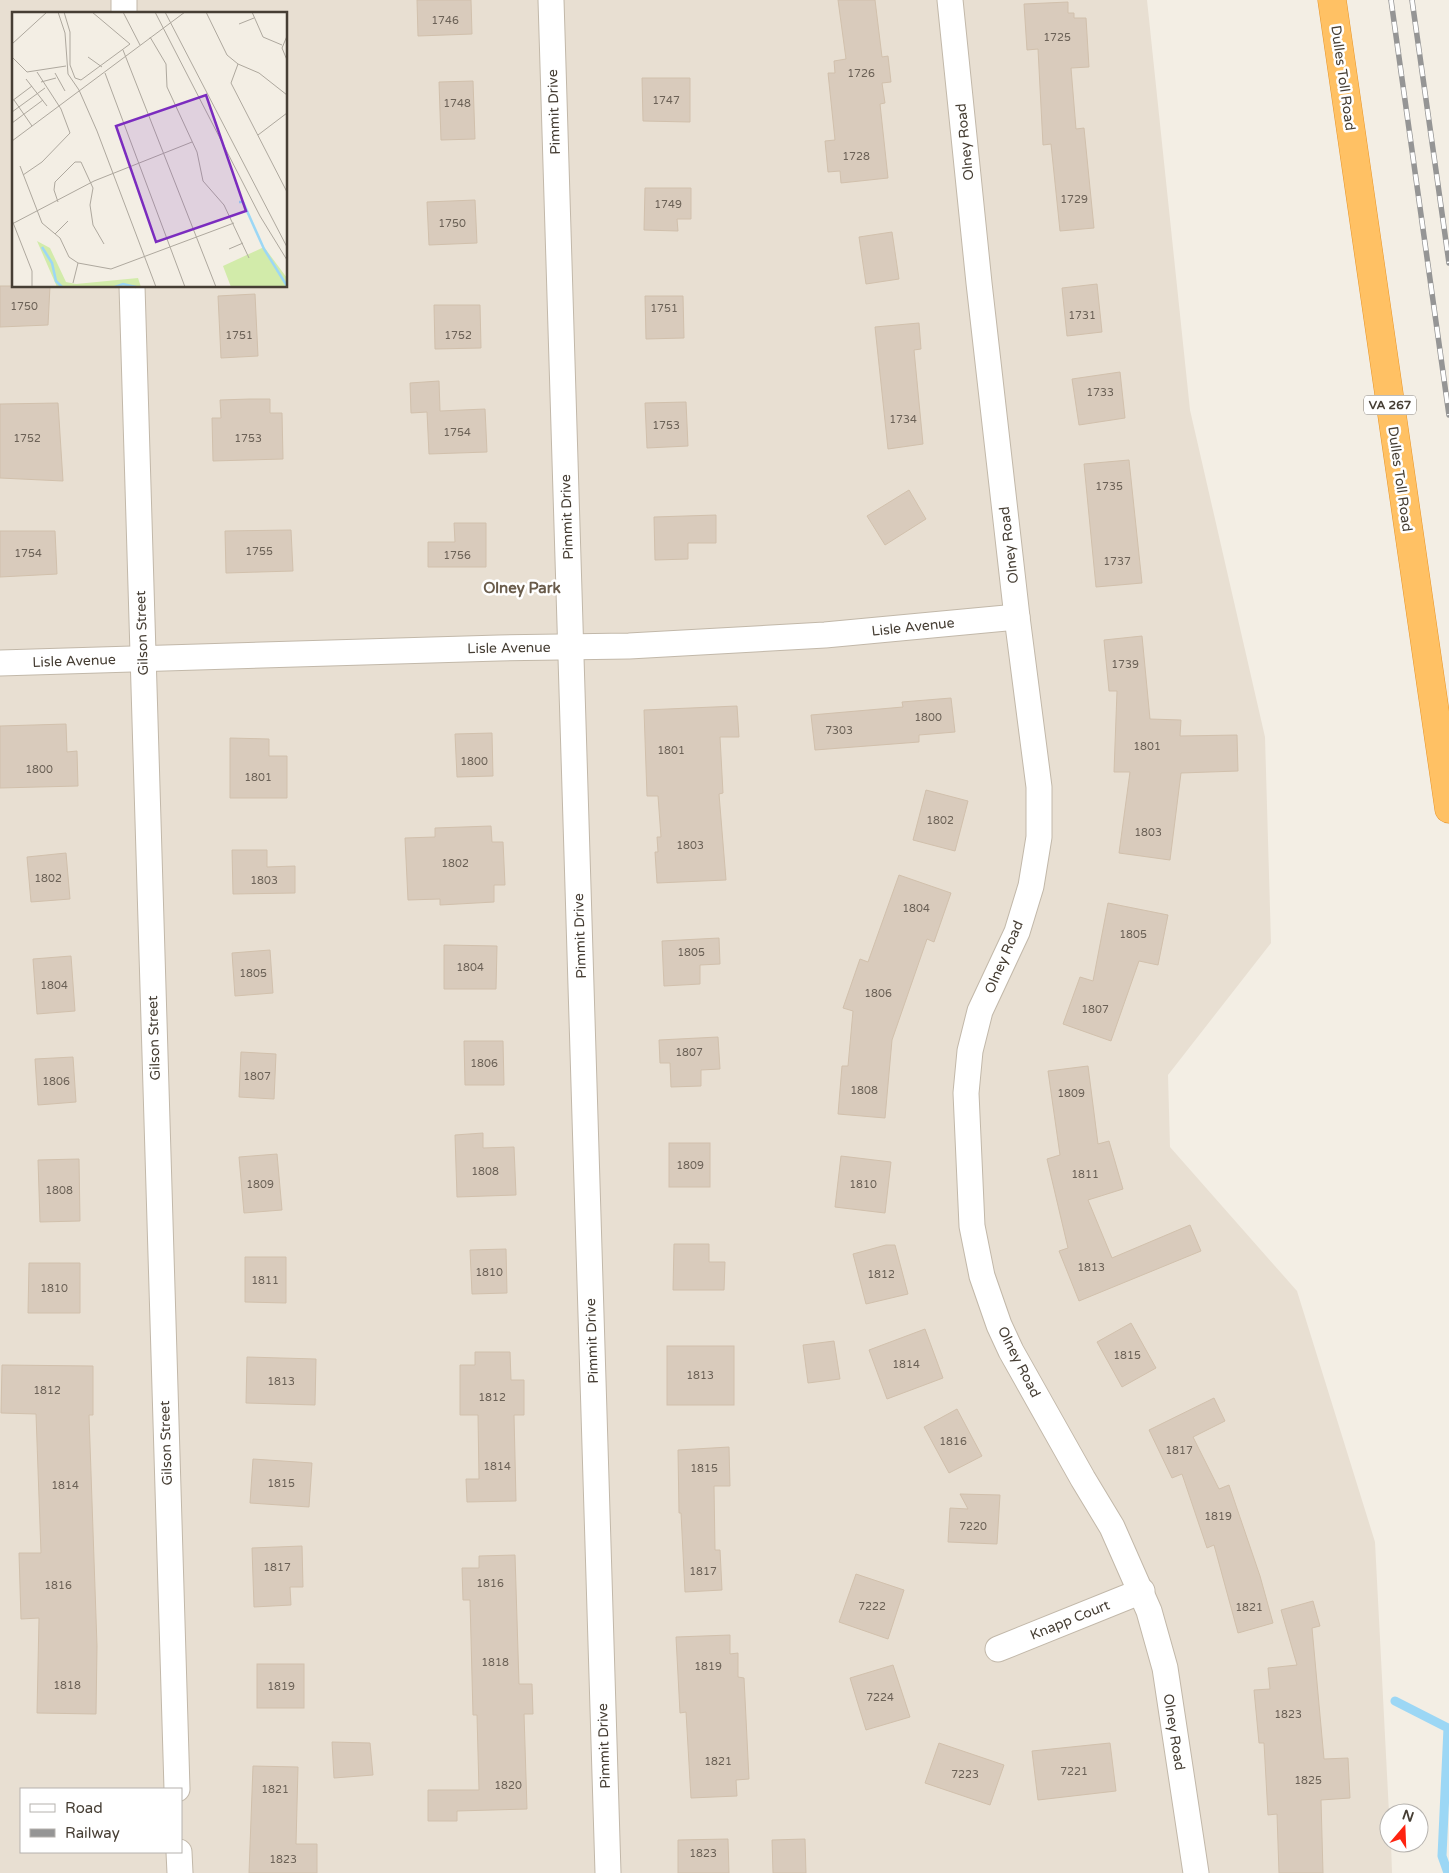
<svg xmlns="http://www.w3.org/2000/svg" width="1449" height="1873" font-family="'Varela Round',sans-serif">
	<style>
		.residential { fill: #e8dfd2; fill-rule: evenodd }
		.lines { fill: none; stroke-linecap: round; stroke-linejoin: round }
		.stream { stroke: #9cd7f5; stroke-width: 9 }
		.building { fill: #d9cbbc; stroke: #d1c0ac }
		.minor-casing { stroke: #c2b8a9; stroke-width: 27 }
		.motorway-casing { stroke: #e7952a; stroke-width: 29 }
		.minor { stroke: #fff; stroke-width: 25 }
		.motorway { stroke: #ffc164; stroke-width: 28 }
		.rail-casing { stroke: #959595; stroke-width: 5.5 }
		.rail { stroke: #fff; stroke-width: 4; stroke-dasharray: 11; stroke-linecap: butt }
		.labels { text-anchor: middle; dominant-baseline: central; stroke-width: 5; stroke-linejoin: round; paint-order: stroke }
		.number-label { font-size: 11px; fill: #6b6156 }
		.shield { fill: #fff; stroke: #7e7871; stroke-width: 1 }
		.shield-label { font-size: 12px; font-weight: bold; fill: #463e34 }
		.street-label { font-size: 14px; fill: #463e34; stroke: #fff }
		.neighbourhood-label { font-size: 15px; font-weight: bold; fill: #695b4a; stroke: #fff }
		.inset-river { fill: none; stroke: #9cd7f5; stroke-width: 2.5 }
		.inset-road { fill: none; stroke: #aea89e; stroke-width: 1 }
		.view { fill: #7b2cbf; fill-opacity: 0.15; stroke: #7b2cbf; stroke-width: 2.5 }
		.inset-edge { fill: none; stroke: #463e34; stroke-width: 2.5 }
	</style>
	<rect width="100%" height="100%" fill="#f3eee4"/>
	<path class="residential" d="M0 0H1147L1190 410 1265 737 1271 943 1168 1075 1170 1147 1297 1291 1375 1542 1389 1813V1843H1391L1392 1873H0ZM14 14H286V286H14ZM21 1789H181V1852H21Z"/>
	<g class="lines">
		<path class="stream" d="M1395 1701 1448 1728 1442 1856 1448 1873"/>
	</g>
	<g class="building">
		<path d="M417 0H471L472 34 418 36Z"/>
		<path d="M838 0H875L882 57 888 56 891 82 882 83 885 103 880 104 888 178 841 183 840 171 828 172 825 141 835 140 828 73H835L834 61 846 59Z"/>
		<path d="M1068 2V13H1074V18H1086L1089 67 1071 68 1076 129 1084 128 1094 228 1060 231 1051 144 1043 145 1038 49 1027 50 1024 4Z"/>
		<path d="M642 78H690V122L643 121Z"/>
		<path d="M473 81 475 139 441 140 439 82Z"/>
		<path d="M645 188H691V219H677L678 231 644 230Z"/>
		<path d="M475 200 477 243 429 245 427 202Z"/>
		<path d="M892 232 899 279 866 284 859 237Z"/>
		<path d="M1097 284 1102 332 1067 336 1062 288Z"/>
		<path d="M0 286H50L48 325 0 327Z"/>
		<path d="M255 294 258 356 221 358 218 296Z"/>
		<path d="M645 296H683L684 338 646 339Z"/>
		<path d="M434 305H480L481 348 435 349Z"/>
		<path d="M919 323 921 349 914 350 923 444 888 449 875 327Z"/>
		<path d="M1120 372 1125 418 1079 425 1072 379Z"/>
		<path d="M439 381 440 411 485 409 487 452 429 454 427 412 411 413 410 383Z"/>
		<path d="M250 399H270V413H282L283 459 213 461 212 418H221L220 400Z"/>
		<path d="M686 402 688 446 647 448 645 403Z"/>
		<path d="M58 403 63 481 0 478V404Z"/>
		<path d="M1129 460 1142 583 1096 587 1084 464Z"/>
		<path d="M909 490 926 519 885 545 867 516Z"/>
		<path d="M716 515V543H688V559L655 560 654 517Z"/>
		<path d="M454 523H486V567H428V542H455Z"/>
		<path d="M291 530 293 571 226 573 225 531Z"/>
		<path d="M0 531H55L57 574 0 577Z"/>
		<path d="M1142 636 1150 719 1181 720 1180 736 1237 735 1238 771 1181 773 1170 860 1119 853 1130 772H1114L1117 691H1109L1104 640Z"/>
		<path d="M951 698 955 732 919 735V742L815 750 811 715 903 707 902 702Z"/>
		<path d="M737 706 739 737H720L723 793 719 794 726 880 657 883 655 852H658L657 837H661L658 796H647L644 710Z"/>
		<path d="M66 724 67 752 77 751 78 786 0 788V726Z"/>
		<path d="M492 733 493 776 457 777 455 734Z"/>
		<path d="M230 738 269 739V756H287V798H230Z"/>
		<path d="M926 790 968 801 955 851 913 840Z"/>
		<path d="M491 826 492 842H503L505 885H494V902L440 905V899L408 900 405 838 435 837V828Z"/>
		<path d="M232 850H267V867L295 866V893L233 894Z"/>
		<path d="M66 853 70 899 31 902 27 857Z"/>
		<path d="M899 875 951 893 934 942 927 939 892 1040 885 1118 838 1114 842 1066H848L853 1011 843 1008 860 959 868 962Z"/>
		<path d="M1108 903 1168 915 1158 965 1139 961 1111 1041 1063 1024 1080 977 1093 981Z"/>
		<path d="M719 938 720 964 700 965V984L664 986 662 941Z"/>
		<path d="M444 945 497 946 496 989H444Z"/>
		<path d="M270 950 273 993 235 996 232 953Z"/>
		<path d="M71 956 75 1011 37 1014 33 959Z"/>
		<path d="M718 1037 720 1069 701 1070V1086L671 1087 670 1063H660L659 1040Z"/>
		<path d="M464 1041H503L504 1085H465Z"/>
		<path d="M241 1052 276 1054 274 1099 239 1097Z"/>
		<path d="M73 1057 76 1102 38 1105 35 1059Z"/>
		<path d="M1088 1066 1098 1144 1109 1141 1123 1189 1088 1200 1112 1258 1190 1225 1201 1251 1079 1301 1059 1251 1068 1248 1047 1159 1060 1155 1048 1071Z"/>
		<path d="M483 1133V1148L514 1147 516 1195 457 1197 455 1135Z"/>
		<rect x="669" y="1143" width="41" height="44"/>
		<path d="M277 1154 282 1210 244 1213 239 1157Z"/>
		<path d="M841 1156 891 1162 885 1213 835 1207Z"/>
		<path d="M79 1159 80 1221 40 1222 38 1160Z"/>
		<path d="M674 1244H709V1262H725L724 1290H673Z"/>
		<path d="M886 1245H895L908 1294 866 1304 853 1254Z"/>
		<path d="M506 1249 507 1293 472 1294 470 1250Z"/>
		<path d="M245 1257H286V1303L245 1302Z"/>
		<path d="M29 1263H80V1313H28Z"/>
		<path d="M1131 1323 1156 1368 1122 1387 1097 1342Z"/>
		<path d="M925 1329 943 1378 887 1399 869 1350Z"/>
		<path d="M834 1341 840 1379 808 1383 803 1345Z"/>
		<rect x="667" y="1346" width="67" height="59"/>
		<path d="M475 1352H510L511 1380H524V1415H514L516 1501 467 1502 466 1479H479L478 1415H460V1365H475Z"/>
		<path d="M247 1357 316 1359 315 1405 246 1403Z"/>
		<path d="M2 1365 93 1366V1415H89L97 1646 96 1714 37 1713 39 1618 21 1619 19 1553H41L36 1414 1 1413Z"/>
		<path d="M1214 1398 1225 1421 1193 1437 1219 1489 1229 1485 1260 1576 1273 1623 1238 1633 1214 1545 1207 1548 1182 1474 1172 1478 1149 1430Z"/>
		<path d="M957 1409 982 1456 949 1473 924 1427Z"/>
		<path d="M729 1447 730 1486H714L715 1550H720L722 1590 685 1592 681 1513H679L678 1450Z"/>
		<path d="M253 1459 312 1463 309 1507 250 1503Z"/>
		<path d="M960 1494 1000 1495 997 1544 948 1542 950 1508 968 1509Z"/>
		<path d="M302 1546 303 1587H290L291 1605 254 1607 252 1548Z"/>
		<path d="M515 1555 519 1684H532L533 1714H524L527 1809 457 1811V1821H428V1790H479L477 1715H473L470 1600H463L462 1568H479V1556Z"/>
		<path d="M856 1574 904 1590 888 1639 839 1622Z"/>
		<path d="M1313 1601 1320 1626 1312 1628 1324 1759 1348 1758 1350 1798 1321 1800 1323 1873H1279L1277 1814 1268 1815 1264 1743H1259L1254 1690 1270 1689 1268 1668 1297 1665 1281 1610Z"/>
		<path d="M730 1635V1654L738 1653V1677L744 1678 749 1779 736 1780 737 1796 691 1798 686 1712 680 1713 676 1637Z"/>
		<rect x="257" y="1664" width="47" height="44"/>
		<path d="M893 1665 910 1717 866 1730 850 1678Z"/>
		<path d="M332 1742 370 1743 373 1775 334 1778Z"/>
		<path d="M939 1743 1004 1765 990 1805 925 1783Z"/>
		<path d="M1110 1743 1116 1791 1038 1800 1032 1751Z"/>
		<path d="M253 1766 298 1767 296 1844H317V1873H249Z"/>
		<path d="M728 1839 729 1873H678V1840Z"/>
		<path d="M805 1839 806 1873H773L772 1840Z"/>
	</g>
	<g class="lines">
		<defs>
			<g id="minor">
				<path d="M124 0V14"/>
				<path d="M551 0 608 1873"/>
				<path d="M950 0 979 283 1017 617 1039 787V837L1031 886 1017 932 980 1011 970 1051 966 1093 972 1226 982 1276 999 1325 1011 1351 1083 1479 1112 1527 1149 1611 1165 1668 1196 1873"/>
				<path d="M132 286 177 1789"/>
				<path d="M0 663 499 648 629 646 825 635 1017 617"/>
				<path d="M998 1649 1142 1591"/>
				<path d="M179 1852 180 1873"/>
			</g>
			<path id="motorway" d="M1332 0 1449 809"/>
		</defs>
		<use href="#minor" class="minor-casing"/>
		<use href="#motorway" class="motorway-casing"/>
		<use href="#minor" class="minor"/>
		<use href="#motorway" class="motorway"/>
		<defs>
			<g id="rail">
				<path d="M1391 0 1449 415"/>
				<path d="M1412 0 1449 263"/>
			</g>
		</defs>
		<use href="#rail" class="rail-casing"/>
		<use href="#rail" class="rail"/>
	</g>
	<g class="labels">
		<g class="number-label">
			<text x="445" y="20">1746</text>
			<text x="1057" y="37">1725</text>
			<text x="861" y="73">1726</text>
			<text x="666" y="100">1747</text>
			<text x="457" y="103">1748</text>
			<text x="856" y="156">1728</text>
			<text x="1074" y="199">1729</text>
			<text x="668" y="204">1749</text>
			<text x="452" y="223">1750</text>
			<text x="24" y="306">1750</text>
			<text x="664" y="308">1751</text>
			<text x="1082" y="315">1731</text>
			<text x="239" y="335">1751</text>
			<text x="458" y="335">1752</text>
			<text x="1100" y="392">1733</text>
			<text x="903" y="419">1734</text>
			<text x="666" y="425">1753</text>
			<text x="457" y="432">1754</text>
			<text x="27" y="438">1752</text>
			<text x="248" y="438">1753</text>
			<text x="1109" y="486">1735</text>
			<text x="259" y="551">1755</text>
			<text x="28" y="553">1754</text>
			<text x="457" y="555">1756</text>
			<text x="1117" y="561">1737</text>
			<text x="1125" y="664">1739</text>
			<text x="928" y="717">1800</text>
			<text x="839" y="730">7303</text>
			<text x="1147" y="746">1801</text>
			<text x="671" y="750">1801</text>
			<text x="474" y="761">1800</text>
			<text x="39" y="769">1800</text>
			<text x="258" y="777">1801</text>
			<text x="940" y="820">1802</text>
			<text x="1148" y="832">1803</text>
			<text x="690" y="845">1803</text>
			<text x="455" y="863">1802</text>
			<text x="48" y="878">1802</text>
			<text x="264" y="880">1803</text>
			<text x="916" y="908">1804</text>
			<text x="1133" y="934">1805</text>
			<text x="691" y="952">1805</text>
			<text x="470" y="967">1804</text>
			<text x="253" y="973">1805</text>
			<text x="54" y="985">1804</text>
			<text x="878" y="993">1806</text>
			<text x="1095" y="1009">1807</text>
			<text x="689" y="1052">1807</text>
			<text x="484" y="1063">1806</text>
			<text x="257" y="1076">1807</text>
			<text x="56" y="1081">1806</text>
			<text x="864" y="1090">1808</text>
			<text x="1071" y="1093">1809</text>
			<text x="690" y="1165">1809</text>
			<text x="485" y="1171">1808</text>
			<text x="1085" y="1174">1811</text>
			<text x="260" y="1184">1809</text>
			<text x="863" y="1184">1810</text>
			<text x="59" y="1190">1808</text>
			<text x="1091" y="1267">1813</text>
			<text x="489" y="1272">1810</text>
			<text x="881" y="1274">1812</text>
			<text x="265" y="1280">1811</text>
			<text x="54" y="1288">1810</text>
			<text x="1127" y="1355">1815</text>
			<text x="906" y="1364">1814</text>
			<text x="700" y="1375">1813</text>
			<text x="281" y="1381">1813</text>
			<text x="47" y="1390">1812</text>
			<text x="492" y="1397">1812</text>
			<text x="953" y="1441">1816</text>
			<text x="1179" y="1450">1817</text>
			<text x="497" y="1466">1814</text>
			<text x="704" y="1468">1815</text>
			<text x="281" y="1483">1815</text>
			<text x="65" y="1485">1814</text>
			<text x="1218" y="1516">1819</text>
			<text x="973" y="1526">7220</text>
			<text x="277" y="1567">1817</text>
			<text x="703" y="1571">1817</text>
			<text x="490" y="1583">1816</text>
			<text x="58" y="1585">1816</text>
			<text x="872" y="1606">7222</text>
			<text x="1249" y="1607">1821</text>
			<text x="495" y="1662">1818</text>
			<text x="708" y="1666">1819</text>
			<text x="67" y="1685">1818</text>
			<text x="281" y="1686">1819</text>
			<text x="880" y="1697">7224</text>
			<text x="1288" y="1714">1823</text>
			<text x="718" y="1761">1821</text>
			<text x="1074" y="1771">7221</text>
			<text x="965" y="1774">7223</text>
			<text x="1308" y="1780">1825</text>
			<text x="508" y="1785">1820</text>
			<text x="275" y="1789">1821</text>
			<text x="703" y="1853">1823</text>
			<text x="283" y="1859">1823</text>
		</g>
		<rect class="shield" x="1364" y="395.5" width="52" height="19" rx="4"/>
		<g class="shield-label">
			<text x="1390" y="405">VA 267</text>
		</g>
		<g class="street-label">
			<text transform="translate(1343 78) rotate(82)">Dulles Toll Road</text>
			<text transform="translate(554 112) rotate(-92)">Pimmit Drive</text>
			<text transform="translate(965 142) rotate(-96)">Olney Road</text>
			<text transform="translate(1400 479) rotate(82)">Dulles Toll Road</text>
			<text transform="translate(567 517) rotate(-92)">Pimmit Drive</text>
			<text transform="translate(1009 545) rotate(-97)">Olney Road</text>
			<text transform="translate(913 627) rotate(-6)">Lisle Avenue</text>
			<text transform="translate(142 633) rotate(-92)">Gilson Street</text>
			<text transform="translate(509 648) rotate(-1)">Lisle Avenue</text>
			<text transform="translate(74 661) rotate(-2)">Lisle Avenue</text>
			<text transform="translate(580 936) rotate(-92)">Pimmit Drive</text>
			<text transform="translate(1004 957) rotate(-67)">Olney Road</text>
			<text transform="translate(154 1038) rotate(-92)">Gilson Street</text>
			<text transform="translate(592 1341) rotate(-92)">Pimmit Drive</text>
			<text transform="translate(1019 1362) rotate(63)">Olney Road</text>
			<text transform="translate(166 1443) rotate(-92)">Gilson Street</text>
			<text transform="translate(1070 1620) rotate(-22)">Knapp Court</text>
			<text transform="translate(1174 1732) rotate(81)">Olney Road</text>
			<text transform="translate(604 1746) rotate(-92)">Pimmit Drive</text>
		</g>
		<g class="neighbourhood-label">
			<text x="522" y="588">Olney Park</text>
		</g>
	</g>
	<g transform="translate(12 12)">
		<rect width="275" height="275" fill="#f3eee4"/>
		<path d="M25 229 38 236 54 270 64 272 126 266 129 275H45ZM252 235 275 266V275H219L211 254Z" fill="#d2ebaa"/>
		<path class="inset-river" d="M227 190H231L252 237 275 274M30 235 40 251 44 269 50 275M103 275 111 272 124 275"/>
		<path class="inset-road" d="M46 0 53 21 56 62 67 78 85 119 144 275M52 0 58 20V53L63 66 69 68 118 32 80 0M111 0 128 33M143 0 248 204 275 248M153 0 275 235M194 0 215 43 226 52 247 61 275 83M240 0 251 25 270 33M227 12 242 6M275 24 270 36 275 48M138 25 154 52 155 75 185 140 191 169 212 193 237 246M0 32 35 0M111 38 204 275M0 45 15 60 54 54M76 45 90 55M226 52 219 71 275 180M43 61 53 79M93 61 173 275M14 67 35 94M29 70 44 66M2 88 20 114M0 89 20 74M0 100 33 76M0 111 31 88M246 123 275 101M0 129 173 0M8 154 30 211 48 226 57 245 66 251 99 257 222 211M11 163 30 150 58 121 49 97 25 60M46 190 42 178 43 170 63 150H69L81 176 78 193 81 213 92 232M0 208 20 259V275M0 212 82 169 180 130M43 222 56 209M217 237 231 231M61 271 66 251"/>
		<path class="view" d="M194 83 234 199 144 230 104 114Z"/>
		<rect width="275" height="275" class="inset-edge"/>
	</g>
	<rect x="20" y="1788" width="162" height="65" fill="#ffffff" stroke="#b5b2ae"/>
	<rect x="30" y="1804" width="25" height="8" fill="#ffffff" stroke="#b5b2ae"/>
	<text x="65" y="1813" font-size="15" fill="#463e34">Road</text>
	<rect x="30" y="1829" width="25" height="8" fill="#959595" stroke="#b5b2ae"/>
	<text x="65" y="1838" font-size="15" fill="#463e34">Railway</text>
	<g transform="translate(1404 1828) rotate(19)"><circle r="24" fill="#ffffff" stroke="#b5b2ae"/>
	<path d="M0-4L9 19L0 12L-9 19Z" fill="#ff2310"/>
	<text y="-8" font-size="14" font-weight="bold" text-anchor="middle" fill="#463e34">N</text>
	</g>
</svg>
